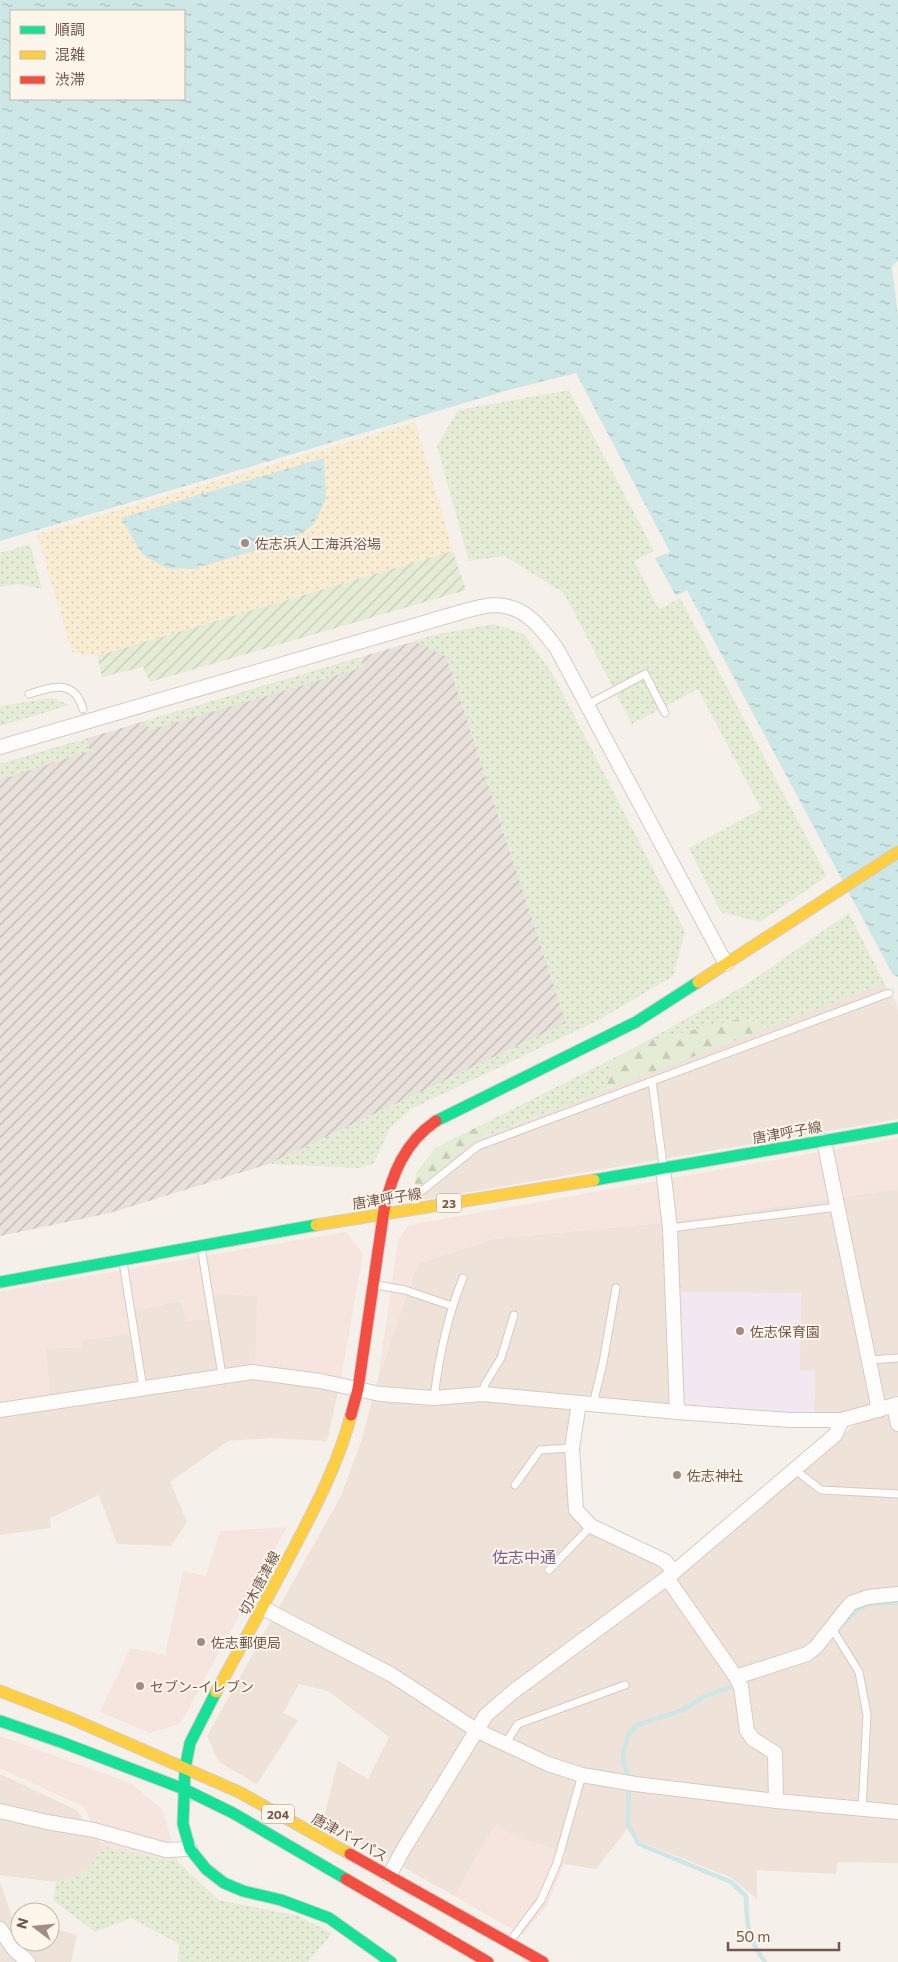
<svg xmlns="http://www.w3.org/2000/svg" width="898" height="1962" font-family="Commissioner,'Noto Sans JP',sans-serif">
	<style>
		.residential { fill: #efe2d8 }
		.commercial { fill: #f6e5de }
		.industrial { fill: url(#industrial-furrows) }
		.education { fill: #f2e8f1 }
		.grass { fill: url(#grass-dots) }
		.forest { fill: url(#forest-firs) }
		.sand { fill: url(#sand-dots) }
		.garden { fill: url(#garden-furrows) }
		.water { fill: url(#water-ripples); fill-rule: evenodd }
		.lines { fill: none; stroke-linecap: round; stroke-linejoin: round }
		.stream { stroke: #cde6e6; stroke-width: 4.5 }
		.lane-casing { stroke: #d3ccc5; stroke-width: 9 }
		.street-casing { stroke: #d3ccc5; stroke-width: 16 }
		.fast-casing { stroke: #d5ccc6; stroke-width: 13 }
		.slow-casing { stroke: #d5ccc6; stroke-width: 13 }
		.jam-casing { stroke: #d5ccc6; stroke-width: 13 }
		.lane { stroke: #fefdfc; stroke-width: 7 }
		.street { stroke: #fefdfc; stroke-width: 14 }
		.fast { stroke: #16e098; stroke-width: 11 }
		.slow { stroke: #ffcf43; stroke-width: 11 }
		.jam { stroke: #f24e42; stroke-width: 11 }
		.poi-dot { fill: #a18d83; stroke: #fef5eb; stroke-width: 2 }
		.labels { text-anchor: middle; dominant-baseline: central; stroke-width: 4; stroke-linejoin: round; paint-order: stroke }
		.shield { fill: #fef5eb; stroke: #9d867c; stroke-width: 1 }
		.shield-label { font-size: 12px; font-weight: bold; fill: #73574c }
		.poi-label { font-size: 14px; fill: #73574c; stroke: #fef5eb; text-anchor: start }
		.street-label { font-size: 14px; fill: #73574c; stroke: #fef5eb }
		.quarter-label { font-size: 16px; fill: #7d638f; stroke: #fef5eb }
	</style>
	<defs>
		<pattern id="industrial-furrows" width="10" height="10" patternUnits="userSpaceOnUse" patternTransform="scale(1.25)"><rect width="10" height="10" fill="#e8e0db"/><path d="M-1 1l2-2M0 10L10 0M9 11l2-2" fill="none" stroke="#c0b8b4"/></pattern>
		<pattern id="grass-dots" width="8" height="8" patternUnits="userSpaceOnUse" patternTransform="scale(1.25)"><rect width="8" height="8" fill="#e4ecd5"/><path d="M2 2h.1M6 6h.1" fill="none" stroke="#c7ccb8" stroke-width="1.8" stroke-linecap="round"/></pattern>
		<pattern id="forest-firs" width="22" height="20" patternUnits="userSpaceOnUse" patternTransform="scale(1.25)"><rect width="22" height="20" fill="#e4ecd5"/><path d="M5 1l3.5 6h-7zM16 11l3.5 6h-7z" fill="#c7ccb8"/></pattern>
		<pattern id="sand-dots" width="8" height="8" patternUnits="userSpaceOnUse" patternTransform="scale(1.25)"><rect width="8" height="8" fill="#f8ecd3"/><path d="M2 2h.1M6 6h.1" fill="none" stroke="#d8ccb7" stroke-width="1.8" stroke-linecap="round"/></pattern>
		<pattern id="garden-furrows" width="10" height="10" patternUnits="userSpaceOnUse" patternTransform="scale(1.25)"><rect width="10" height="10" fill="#e4ecd5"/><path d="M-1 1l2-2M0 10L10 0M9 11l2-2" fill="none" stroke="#c7ccb8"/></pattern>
		<pattern id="water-ripples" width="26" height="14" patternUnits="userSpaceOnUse" patternTransform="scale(1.25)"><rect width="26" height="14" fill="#cde6e6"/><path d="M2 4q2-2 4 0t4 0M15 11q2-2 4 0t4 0" fill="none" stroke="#abbdbd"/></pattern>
	</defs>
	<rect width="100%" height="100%" fill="#f6f0ea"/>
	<g class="residential">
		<path d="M884 983 896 1002 898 1012V1119L423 1200 414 1193 471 1142Z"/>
		<path d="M898 1189V1395L845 1413 814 1415 815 1371 800 1370V1293L679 1292 682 1405 481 1389 439 1393 375 1388 417 1264 493 1239 661 1223Z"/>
		<path d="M207 1293 257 1296 341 1379 327 1441 272 1438 228 1441 170 1482 187 1522 171 1546 117 1544 99 1495 50 1518 51 1528 0 1535V1407L46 1349 81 1347 82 1340 132 1334 128 1311 181 1301 186 1321Z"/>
		<path d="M373 1396 480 1397 572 1407 571 1513 584 1529 664 1570 666 1583 857 1423 898 1411V1863L838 1862 836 1874 757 1870V1899L732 1878 641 1842 630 1825 596 1869 564 1864 566 1852 523 1840 495 1825 454 1896 323 1821 338 1761 368 1779 389 1737 328 1691 299 1684 283 1713 298 1720 257 1784 219 1762 207 1736 341 1496 362 1439Z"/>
		<path d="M0 1774 76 1810 105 1847 82 1875 56 1882 0 1875Z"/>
		<path d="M0 1881 21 1944 23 1942H50V1927L77 1935 71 1962H0Z"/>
	</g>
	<g class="commercial">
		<path d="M898 1138V1189L661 1223 493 1239 418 1264 378 1378 398 1240 409 1225Z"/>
		<path d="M346 1232 363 1253 341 1379 255 1368 257 1296 208 1293 212 1319 186 1321 180 1301 128 1311 132 1334 82 1340V1347L46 1349 51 1400 0 1407V1291Z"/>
		<path d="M287 1527 180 1724 150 1733 100 1712 130 1648 165 1655 183 1571 206 1576 220 1531Z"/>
		<path d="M0 1736 130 1783 162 1809 178 1862 105 1847 84 1807 0 1768Z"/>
		<path d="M495 1825 523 1840 566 1852 564 1864 548 1904 523 1935 454 1896Z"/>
	</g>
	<path class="industrial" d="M439 634 566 1023 269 1164 110 1213 0 1236V764Z"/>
	<path class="education" d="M678 1292 801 1293 800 1370H815L814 1415 682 1405Z"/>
	<g class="grass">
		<path d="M569 390 654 551 634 561 659 609 680 598 827 876 760 922 721 912 689 848 761 809 698 689 632 724 564 593 504 556 469 561 437 446 458 410Z"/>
		<path d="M30 544 42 589 18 584 0 587V553Z"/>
		<path d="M494 624 524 634 552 673 685 931 673 976 599 1020 411 1109 390 1128 374 1163 360 1168 269 1164 566 1023 447 657 413 641 439 634Z"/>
		<path d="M362 657 365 667 147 731 145 721Z"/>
		<path d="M52 698 69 705 0 726V706Z"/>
		<path d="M86 739 90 751 0 780V764Z"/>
		<path d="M849 913 884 983 768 1028 743 1018 645 1042 744 986Z"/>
		<path d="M612 1059 606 1090 488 1135 487 1122Z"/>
		<path d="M105 1847 178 1862 219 1900 298 1916 332 1933 308 1962H178L179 1944 131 1918 95 1932 53 1900 56 1882 82 1875Z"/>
	</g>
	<g class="forest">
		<path d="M743 1018 768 1028 606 1090 612 1059 645 1042Z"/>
		<path d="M487 1122 488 1135 471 1142 414 1193 416 1173 435 1148Z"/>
	</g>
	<path class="sand" d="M415 422 453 551 97 656 72 652 37 534Z"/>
	<path class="garden" d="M453 551 466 590 150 682 143 667 102 677 97 656Z"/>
	<g class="water">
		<path d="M0 0H898V261L892 266 898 316V977L893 975 687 590 676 596 655 558 670 552 576 373 505 391 0 541ZM11 11H184V99H11Z"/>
		<path d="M324 458 326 499 313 525 291 540 193 569 166 568 142 554 121 518Z"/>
	</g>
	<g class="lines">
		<g class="stream">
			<path d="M843 1624C862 1602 870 1603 898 1603"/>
			<path d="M753 1679 705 1696 683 1710 637 1725 629 1734 624 1748 623 1762 629 1779 628 1825 639 1844 731 1882 746 1896C747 1927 747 1937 765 1962"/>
		</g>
		<defs>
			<g id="lane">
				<path d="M29 694C52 687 74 678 83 709"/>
				<path d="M587 705 645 674 665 713"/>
				<path d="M652 1081 663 1165"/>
				<path d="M416 1203 419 1193 478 1146 889 993"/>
				<path d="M670 1228 837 1207"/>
				<path d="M201 1247 222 1375"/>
				<path d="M123 1262 143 1388"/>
				<path d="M376 1285 405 1290 452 1306"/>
				<path d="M870 1360 898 1358"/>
				<path d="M482 1394 485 1384 501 1358 514 1315"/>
				<path d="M434 1398C439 1356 447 1317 463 1278"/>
				<path d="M593 1404 603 1363 616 1288"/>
				<path d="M794 1469 821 1490 898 1494"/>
				<path d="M515 1485 540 1450 572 1448"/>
				<path d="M549 1570 591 1526"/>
				<path d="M831 1627 859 1672 867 1715 862 1809"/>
				<path d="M505 1744 518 1724 625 1685"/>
				<path d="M511 1940 541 1900 557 1863 582 1775"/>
			</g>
			<g id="street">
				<path d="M0 747 468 610C477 608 487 605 495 605 526 606 540 627 557 649L726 964"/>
				<path d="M824 1141 879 1410"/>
				<path d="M663 1169 670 1228 677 1412"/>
				<path d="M579 1403 572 1448 576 1510 591 1526 665 1561 674 1572"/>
				<path d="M894 1406 898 1424"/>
				<path d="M0 1410 252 1372 320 1381 380 1394 434 1398 482 1394 677 1412 790 1420H842L898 1404"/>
				<path d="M667 1578 736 1677 741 1687 747 1731 753 1739 775 1753 776 1801"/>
				<path d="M263 1608 392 1675 476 1730 548 1764 582 1775 635 1784 776 1801 898 1812"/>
				<path d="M736 1677 807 1654 816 1647 851 1603 868 1597 898 1594"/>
				<path d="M0 1811 47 1822 94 1830 166 1850 190 1849"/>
				<path d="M389 1876 403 1850 486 1715 514 1691 667 1578 835 1435 842 1420"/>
				<path d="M0 1929 14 1949 28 1962"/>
			</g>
			<g id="fast">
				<path d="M436 1121 636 1022 698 982"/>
				<path d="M594 1180 898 1128"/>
				<path d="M0 1282 316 1225"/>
				<path d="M216 1692 190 1743 185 1769 183 1824 190 1849 206 1869 224 1883 243 1891 281 1900 329 1918 391 1962"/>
				<path d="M0 1721 61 1742 184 1789 233 1813 346 1879"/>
			</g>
			<g id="slow">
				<path d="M698 982 898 852"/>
				<path d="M316 1225 594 1180"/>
				<path d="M0 1691 70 1718 239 1792 350 1854"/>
				<path d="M216 1692C243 1643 270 1594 296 1544 318 1502 339 1461 351 1415"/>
			</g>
			<g id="jam">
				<path d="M351 1415 358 1389 384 1210C392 1174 405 1142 436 1121"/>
				<path d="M350 1854 543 1962"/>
				<path d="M346 1879 488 1962"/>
			</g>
		</defs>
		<use href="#lane" class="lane-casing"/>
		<use href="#street" class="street-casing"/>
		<use href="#fast" class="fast-casing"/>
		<use href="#slow" class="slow-casing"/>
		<use href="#jam" class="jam-casing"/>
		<use href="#lane" class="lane"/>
		<use href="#street" class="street"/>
		<use href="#fast" class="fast"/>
		<use href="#slow" class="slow"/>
		<use href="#jam" class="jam"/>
	</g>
	<g class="poi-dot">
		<circle cx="245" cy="543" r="5"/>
		<circle cx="740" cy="1331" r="5"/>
		<circle cx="677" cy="1475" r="5"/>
		<circle cx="201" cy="1642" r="5"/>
		<circle cx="140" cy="1686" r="5"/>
	</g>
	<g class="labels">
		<g class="shield">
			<rect x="436.5" y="1193.5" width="25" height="19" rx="4"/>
			<rect x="262" y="1804.5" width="32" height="19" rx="4"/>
		</g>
		<g class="shield-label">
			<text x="449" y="1203">23</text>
			<text x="278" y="1814">204</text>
		</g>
		<g class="poi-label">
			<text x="255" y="543">佐志浜人工海浜浴場</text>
			<text x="750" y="1331">佐志保育園</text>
			<text x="687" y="1475">佐志神社</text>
			<text x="211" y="1642">佐志郵便局</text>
			<text x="150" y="1686">セブン-イレブン</text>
		</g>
		<g class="street-label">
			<text transform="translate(787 1132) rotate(-10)">唐津呼子線</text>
			<text transform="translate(387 1198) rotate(-9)">唐津呼子線</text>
			<text transform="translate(259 1583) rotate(-62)">切木唐津線</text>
			<text transform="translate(350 1837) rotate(29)">唐津バイパス</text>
		</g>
		<g class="quarter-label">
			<text x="524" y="1556">佐志中通</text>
		</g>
	</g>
	<rect x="10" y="10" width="175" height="90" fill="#fef5eb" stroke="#c6b6ab"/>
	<rect x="20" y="26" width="25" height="8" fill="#16e098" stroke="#c6b6ab"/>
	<text x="55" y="35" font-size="15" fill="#73574c">順調</text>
	<rect x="20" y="51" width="25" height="8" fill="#ffcf43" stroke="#c6b6ab"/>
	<text x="55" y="60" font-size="15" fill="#73574c">混雑</text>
	<rect x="20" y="76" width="25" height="8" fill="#f24e42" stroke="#c6b6ab"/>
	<text x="55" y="85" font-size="15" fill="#73574c">渋滞</text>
	<g transform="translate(35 1927) rotate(286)"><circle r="24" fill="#fef5eb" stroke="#c6b6ab"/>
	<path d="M0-4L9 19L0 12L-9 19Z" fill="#a18d83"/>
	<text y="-8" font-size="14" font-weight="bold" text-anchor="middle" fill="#73574c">N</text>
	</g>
	<path d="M728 1942v8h111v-8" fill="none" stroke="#73574c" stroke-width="2.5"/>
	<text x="736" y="1942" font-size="15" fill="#73574c" stroke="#fef5eb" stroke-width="4" paint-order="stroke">50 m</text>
</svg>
